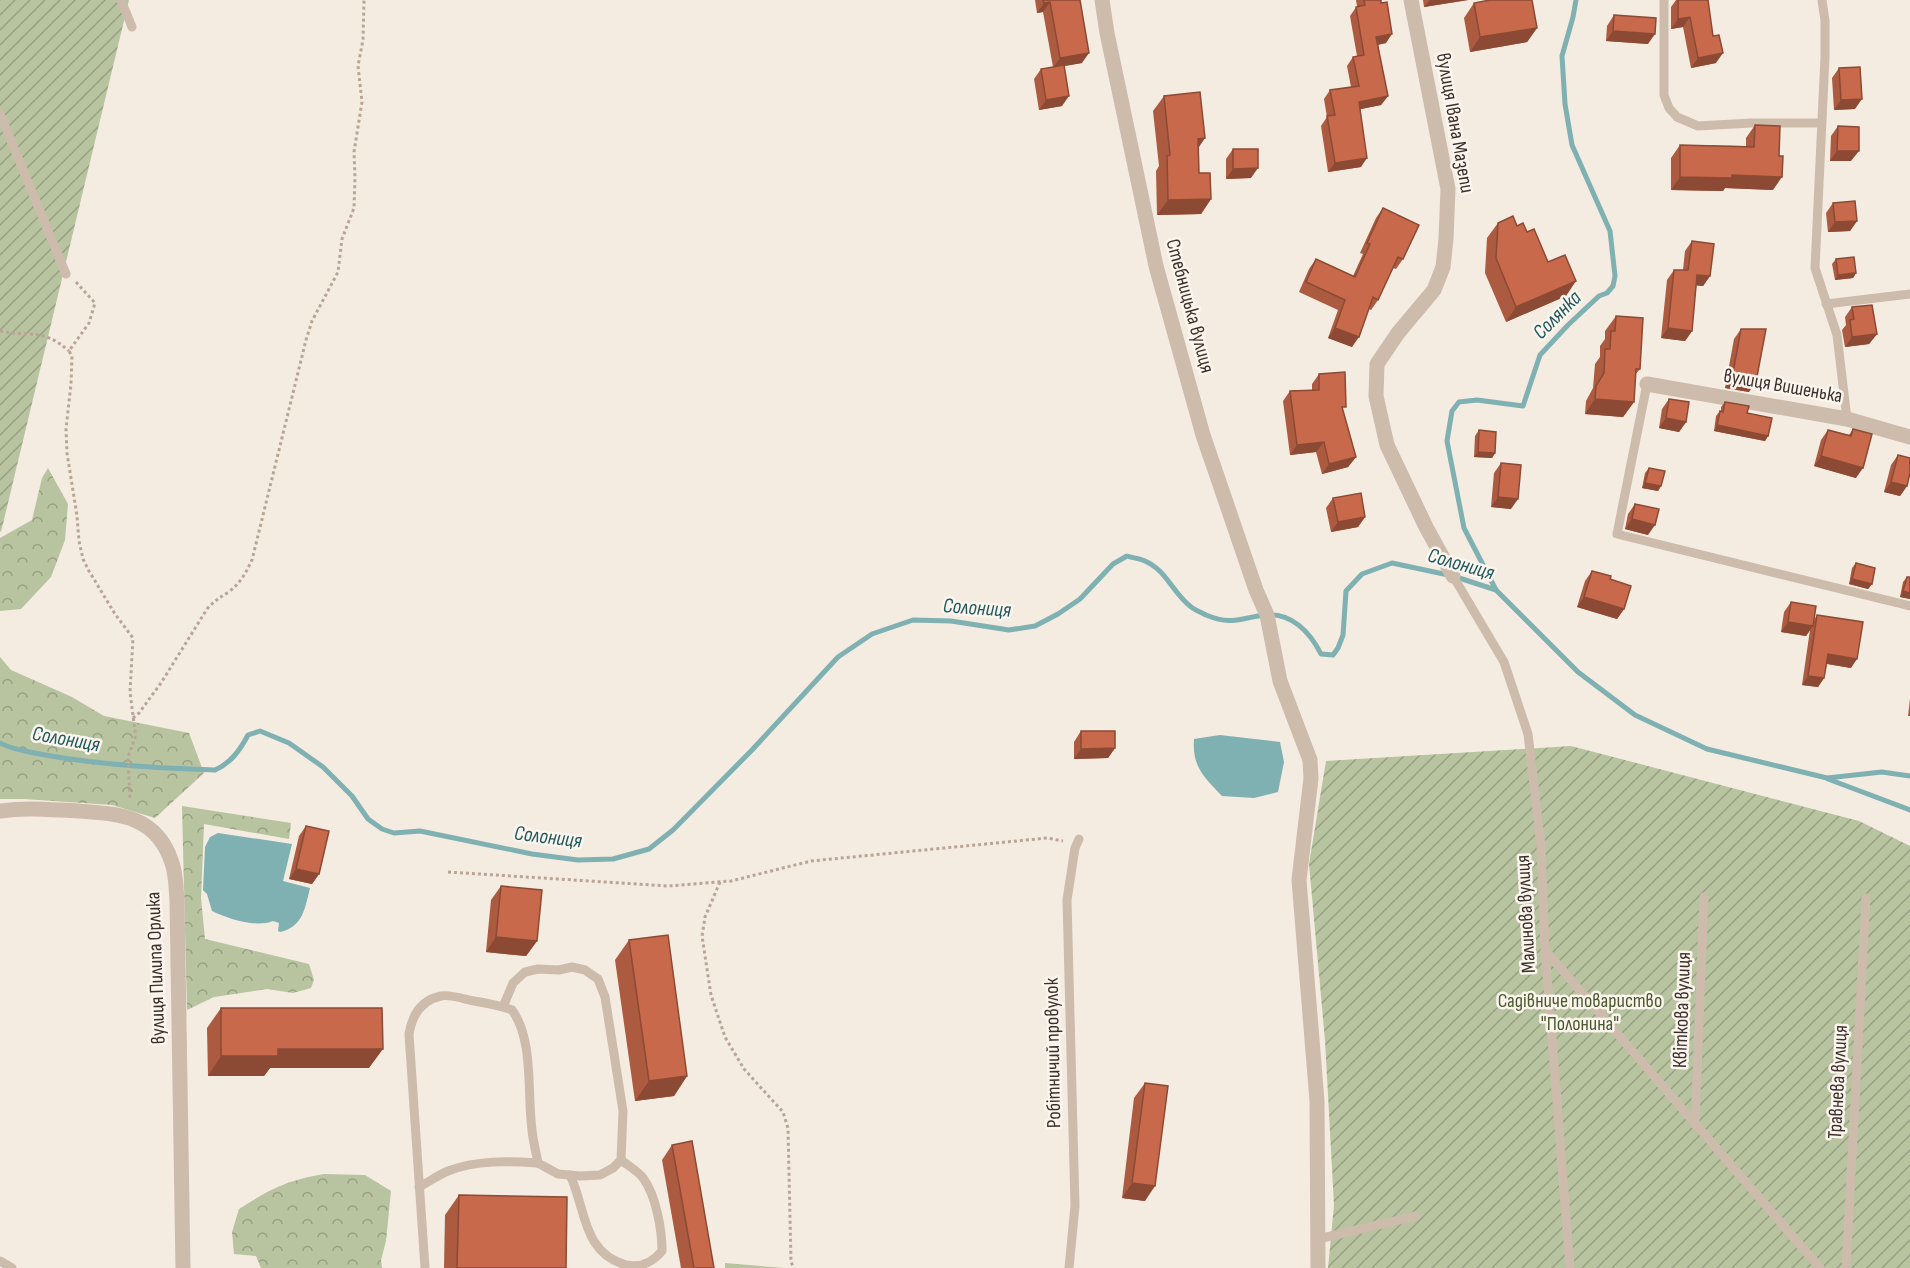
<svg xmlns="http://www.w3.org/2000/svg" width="1910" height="1268" font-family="'Sofia Sans Condensed',sans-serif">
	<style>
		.forest { fill: url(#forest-crowns) }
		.garden { fill: url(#garden-furrows) }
		.water { fill: #7fb0b2 }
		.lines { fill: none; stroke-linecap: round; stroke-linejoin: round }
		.stream { stroke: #7fb0b2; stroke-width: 5 }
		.path { stroke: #b9a596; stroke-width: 3; stroke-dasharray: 3 3; stroke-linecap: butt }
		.service { stroke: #cdbbac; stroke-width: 9 }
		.minor { stroke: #cdbbac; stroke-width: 15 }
		.wall { fill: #ac5a40 }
		.shaded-wall { fill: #8c4a34 }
		.building { fill: #c8694b; stroke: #8c4a34; stroke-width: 1.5 }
		.labels { text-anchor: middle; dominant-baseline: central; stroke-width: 5; stroke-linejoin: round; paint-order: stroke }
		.street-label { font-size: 20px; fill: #3b302b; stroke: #fbf5ee }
		.park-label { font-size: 20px; fill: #4a5a2e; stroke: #fbf5ee }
		.water-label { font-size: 21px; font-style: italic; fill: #1f5a5e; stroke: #fbf5ee }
	</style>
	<defs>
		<pattern id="forest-crowns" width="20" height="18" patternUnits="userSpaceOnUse" patternTransform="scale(1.5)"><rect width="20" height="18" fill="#b8c4a0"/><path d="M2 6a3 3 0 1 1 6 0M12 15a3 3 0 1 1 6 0" fill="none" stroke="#97a083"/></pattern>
		<pattern id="garden-furrows" width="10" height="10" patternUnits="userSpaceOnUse" patternTransform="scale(1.5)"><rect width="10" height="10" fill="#b8c4a0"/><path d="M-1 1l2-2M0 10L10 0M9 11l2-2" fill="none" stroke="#97a083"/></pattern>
	</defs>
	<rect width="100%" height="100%" fill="#f4ebe1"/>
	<g class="forest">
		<path d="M48 468 68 504 65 540 51 577 21 609 0 611V538L32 520 42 478Z"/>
		<path d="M0 657 11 670 72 697 104 716 189 733 204 773 155 818 112 805 24 799H0Z"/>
		<path d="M182 806 291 823 289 839 204 824 201 898 205 939 309 964 314 980 311 988 293 993 267 989 214 997 187 1010Z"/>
		<path d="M324 1174 365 1175 391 1191 386 1241 381 1260 382 1268H261L256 1256 234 1254 232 1232 239 1209C270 1189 288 1180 324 1174Z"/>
		<path d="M725 1263 784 1268H725Z"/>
	</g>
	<g class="garden">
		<path d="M0 0H129L1 532 0 531Z"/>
		<path d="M1571 746 1859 821 1910 846V1268H1328L1334 1205 1325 1040 1309 864 1326 761Z"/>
	</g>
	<g class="water">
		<path d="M1220 735 1280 742 1284 762 1278 792 1254 798 1222 796C1204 777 1192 767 1194 739Z"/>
		<path d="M218 833 292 844 283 881 310 888C305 908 303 927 280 932L278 931 279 923 273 921C255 928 229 919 212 911L207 894 203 890 205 847 210 837Z"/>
	</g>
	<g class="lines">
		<g class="stream">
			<path d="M1496 590 1464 528 1447 441 1452 411 1459 402 1477 400 1523 406 1540 355 1568 325 1599 296 1607 293 1613 286 1615 276 1610 231 1572 145 1565 104 1562 56 1573 17 1576 0"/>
			<path d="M0 743C12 750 30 752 45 755 101 765 158 768 215 770 231 763 240 750 248 735L260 731 289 743 323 767 352 796 368 819 382 829 394 833 420 831 532 854 578 860 613 859 649 849 673 830 752 750 838 657 872 634 913 620 951 621 1009 630 1035 626 1058 614 1080 599 1113 564 1127 556C1132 558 1139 558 1145 561 1166 570 1173 593 1190 606 1194 610 1201 612 1206 615 1233 626 1239 618 1265 615 1291 612 1310 632 1321 654L1333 655 1338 648 1343 635 1346 591 1362 574 1392 563 1453 576 1496 590 1578 672 1635 715 1707 749 1827 778 1882 772 1910 776"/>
			<path d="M1828 779 1910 810"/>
		</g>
		<g class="path">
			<path d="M76 282 95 303 89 323 69 351 72 356 71 384 66 429 67 453 77 516 79 541 83 559 89 571 115 614 133 638 130 692 135 731V738L128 757 130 800"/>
			<path d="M0 331C30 337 43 328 69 351"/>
			<path d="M133 718 139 713 161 683 207 609C214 601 221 597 230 591 240 583 246 573 252 560L306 340 312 321 338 272 342 239 354 208 355 178 354 152 362 102 358 66 363 40 364 0"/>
			<path d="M448 872 668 886 731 881 811 861 1047 838 1063 841"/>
			<path d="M720 882 705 917 702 936 711 995 725 1037 744 1069 783 1112 788 1128 791 1262 794 1268"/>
		</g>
		<g class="service">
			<path d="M121 0 132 27"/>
			<path d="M1664 0V95L1669 108 1677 117 1698 126 1751 123H1821"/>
			<path d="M1822 0 1825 21V57L1815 268 1837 335 1847 419"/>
			<path d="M0 114 66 274"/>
			<path d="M1826 304 1910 294"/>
			<path d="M1647 384 1617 534 1910 606"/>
			<path d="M1453 576 1504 662 1528 734 1541 846 1545 949 1570 1268"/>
			<path d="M1545 950 1820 1268"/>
			<path d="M1695 1125 1704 897"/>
			<path d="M570 1175C586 1208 582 1253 626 1265 640 1268 653 1262 662 1251 662 1230 656 1195 643 1178 638 1171 627 1165 621 1160"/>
			<path d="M419 1187C429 1182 438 1175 448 1171 477 1160 507 1161 538 1163"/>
			<path d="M1318 1239 1416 1216"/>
			<path d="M0 1261 12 1268"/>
			<path d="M425 1268 409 1034C412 1016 421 1000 441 996 450 994 464 999 474 1001 487 1003 499 1005 512 1010 534 1040 527 1093 532 1130 533 1141 536 1152 538 1163L558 1174 580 1176 600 1175 613 1168 621 1160 623 1111 605 997 598 979 585 970 572 967 559 970 538 969 525 972 513 983 503 1007"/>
			<path d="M1069 1268 1075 1206 1067 900 1075 848 1079 839"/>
			<path d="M1846 1268 1866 898"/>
		</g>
		<g class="minor">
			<path d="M1102 0 1107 33 1156 266 1203 435 1256 590 1267 615 1280 681 1310 760 1311 778 1299 880 1317 1101 1318 1268"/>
			<path d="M1411 0 1448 189 1446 239 1443 267 1434 290 1398 333 1377 364 1376 396 1387 445 1426 527 1453 576"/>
			<path d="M1647 384 1847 419 1910 437"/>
			<path d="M0 811C27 807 52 810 79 811 121 814 157 816 172 863 176 874 176 888 177 900L183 1268"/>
		</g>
	</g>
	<g class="wall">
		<path d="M1035 0H1080L1082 63 1064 66 1062 106 1039 110 1034 79 1041 69 1053 67 1043 12 1037 13Z"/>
		<path d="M1356 0H1381L1386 43 1378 45 1388 96 1381 105 1360 109 1361 167 1328 172 1321 126 1327 117 1324 99 1330 90 1351 87 1347 66 1353 57 1357 56 1350 16 1357 6Z"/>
		<path d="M1423 0H1468L1424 7Z"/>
		<path d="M1676 0H1708L1716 63 1691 68 1683 27 1671 29V7Z"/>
		<path d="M1474 3 1537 28 1527 42 1470 52 1464 18Z"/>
		<path d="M1614 15 1648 44 1606 41 1607 26Z"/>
		<path d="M1839 68 1855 109 1834 110 1832 78Z"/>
		<path d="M1164 96 1198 148 1199 173 1211 199 1201 214 1157 215 1156 171 1159 166 1153 111Z"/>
		<path d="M1755 125 1773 190 1725 188 1723 191 1671 190V158L1680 145 1746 146V138Z"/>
		<path d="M1838 126 1851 161H1830L1831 136Z"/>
		<path d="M1233 149 1251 178 1226 179V159Z"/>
		<path d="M1833 203 1857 221 1850 231 1828 232 1826 213Z"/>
		<path d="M1383 208 1403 259 1396 269 1393 268 1378 300 1371 310 1369 309 1352 347 1328 338 1338 310 1299 292 1309 269 1316 259 1353 276 1363 254 1360 253 1376 218Z"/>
		<path d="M1498 223 1517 226 1548 262 1566 296 1506 322 1485 273 1487 238Z"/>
		<path d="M1692 241 1710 276 1703 286 1696 285 1692 331 1685 341 1661 338 1667 280 1674 270H1683L1685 251Z"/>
		<path d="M1836 259 1856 273 1853 278 1835 280 1832 264Z"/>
		<path d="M1852 307 1877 334 1869 344 1845 347 1842 330 1846 325 1845 317Z"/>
		<path d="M1616 316 1640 369 1635 375 1634 402 1623 417 1585 414 1586 401 1593 388 1595 364 1600 357V346L1605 339V331Z"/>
		<path d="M1741 329 1749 392 1725 388 1734 339Z"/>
		<path d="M1319 374 1343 411 1356 457 1348 467 1322 474 1316 452 1290 455 1283 401 1290 391 1312 390V384Z"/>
		<path d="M1669 399 1686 422 1679 432 1659 428 1662 409Z"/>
		<path d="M1725 402 1747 413 1768 436 1765 441 1714 431 1716 416 1720 411H1721V407Z"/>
		<path d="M1853 429 1856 478 1814 466 1821 440 1828 430 1849 435Z"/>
		<path d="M1479 430 1495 453 1492 458 1474 457 1475 436Z"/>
		<path d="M1898 455 1907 486 1900 496 1884 492 1891 465Z"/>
		<path d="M1501 463 1511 509 1491 507 1494 473Z"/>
		<path d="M1649 468 1661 486 1658 491 1642 488 1645 473Z"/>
		<path d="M1333 498 1365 517 1358 527 1331 532 1326 508Z"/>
		<path d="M1635 504 1648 535 1625 529 1628 514Z"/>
		<path d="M1856 563 1872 584 1868 589 1849 584 1852 568Z"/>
		<path d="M1592 571 1610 579 1624 609 1617 619 1577 607 1585 581Z"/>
		<path d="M1907 577H1910V599L1900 597 1903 582Z"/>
		<path d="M1791 602 1814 620 1817 615 1851 668 1827 664 1824 678 1818 687 1802 685 1810 630 1806 636 1781 632 1784 612Z"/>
		<path d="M1910 699V716H1908Z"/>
		<path d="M1081 731 1115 748 1108 758 1074 759V742Z"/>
		<path d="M306 826 319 874 312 884 289 879 299 836Z"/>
		<path d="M501 886 537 941 526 956 486 952 491 900Z"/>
		<path d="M629 940 687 1076 674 1096 635 1101 615 960Z"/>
		<path d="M221 1008 369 1068H270L264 1076H208L207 1028Z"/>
		<path d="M1145 1083V1201L1122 1198 1134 1098Z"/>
		<path d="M672 1145 714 1268H681L662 1160Z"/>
		<path d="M459 1195 566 1268H444L445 1215Z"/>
	</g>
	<g class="shaded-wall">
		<path d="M1430 0H1468L1424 7Z"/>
		<path d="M1050 2 1043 12 1037 13 1044 3Z"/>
		<path d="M1690 17 1683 27 1671 29 1678 19Z"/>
		<path d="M1537 28 1527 42 1470 52 1480 37Z"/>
		<path d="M1613 31 1655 34 1648 44 1606 41Z"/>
		<path d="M1392 34 1386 43 1370 46 1376 37Z"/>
		<path d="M1089 53 1082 63 1053 68 1060 58Z"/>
		<path d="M1723 53 1716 63 1691 68 1698 58Z"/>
		<path d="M1069 96 1062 106 1039 110 1046 100Z"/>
		<path d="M1388 96 1381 105 1352 111 1359 102Z"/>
		<path d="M1862 99 1855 109 1834 110 1841 100Z"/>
		<path d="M1205 138 1195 153 1198 139Z"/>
		<path d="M1837 151H1859L1851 161H1830Z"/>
		<path d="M1367 158 1361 167 1328 172 1335 163Z"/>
		<path d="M1258 168 1251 178 1226 179 1233 169Z"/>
		<path d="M1732 175 1782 177 1773 190 1725 188 1723 191 1671 190 1680 177Z"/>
		<path d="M1211 199 1201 214 1157 215 1168 200Z"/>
		<path d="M1857 221 1850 231 1828 232 1835 222Z"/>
		<path d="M1856 273 1853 278 1835 280 1838 275Z"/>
		<path d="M1697 275 1710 276 1703 286 1690 285Z"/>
		<path d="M1576 281 1566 296 1506 322 1516 307Z"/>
		<path d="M1335 328 1359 337 1352 347 1328 338Z"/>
		<path d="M1668 328 1692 331 1685 341 1661 338Z"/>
		<path d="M1877 334 1869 344 1845 347 1852 337Z"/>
		<path d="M1732 378 1756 382 1749 392 1725 388Z"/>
		<path d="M1595 399 1634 402 1623 417 1585 414Z"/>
		<path d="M1666 418 1686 422 1679 432 1659 428Z"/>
		<path d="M1717 425 1768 436 1765 441 1714 431Z"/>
		<path d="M1324 442 1316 452 1290 455 1297 445Z"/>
		<path d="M1478 452 1495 453 1492 458 1474 457Z"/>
		<path d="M1821 456 1863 468 1856 478 1814 466Z"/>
		<path d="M1356 457 1348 467 1322 474 1329 464Z"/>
		<path d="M1891 482 1907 486 1900 496 1884 492Z"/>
		<path d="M1645 483 1661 486 1658 491 1642 488Z"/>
		<path d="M1498 497 1518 499 1511 509 1491 507Z"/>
		<path d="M1365 517 1358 527 1331 532 1338 522Z"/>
		<path d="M1632 519 1655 525 1648 535 1625 529Z"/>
		<path d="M1852 579 1872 584 1868 589 1849 584Z"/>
		<path d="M1903 591 1910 593V599L1900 597Z"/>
		<path d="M1584 597 1624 609 1617 619 1577 607Z"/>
		<path d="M1788 622 1813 626 1806 636 1781 632Z"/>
		<path d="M1828 654 1857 659 1851 668 1822 663Z"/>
		<path d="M1808 676 1824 678 1818 687 1802 685Z"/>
		<path d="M1115 748 1108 758 1074 759 1081 749Z"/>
		<path d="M296 869 319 874 312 884 289 879Z"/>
		<path d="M496 937 537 941 526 956 486 952Z"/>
		<path d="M278 1049H383L369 1068H270L264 1076H208L221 1056Z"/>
		<path d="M687 1076 674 1096 635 1101 649 1081Z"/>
		<path d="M1132 1183 1155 1186 1145 1201 1122 1198Z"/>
	</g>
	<g class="building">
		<path d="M1043 0H1080L1089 53 1060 58 1050 2 1044 3Z"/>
		<path d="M1364 0H1381V3L1387 2 1392 34 1376 37 1388 96 1359 102 1367 158 1335 163 1327 116 1335 115 1330 90 1359 86 1353 57 1364 55 1356 7 1365 5Z"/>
		<path d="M1490 0H1532L1537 28 1480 37 1474 3Z"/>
		<path d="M1678 0H1708L1713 36 1719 35 1723 53 1698 58 1690 17 1678 19Z"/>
		<path d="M1614 15 1656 18 1655 34 1613 31Z"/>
		<path d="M1064 65 1069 96 1046 100 1041 69Z"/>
		<path d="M1860 67 1862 99 1841 100 1839 68Z"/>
		<path d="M1200 92 1205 138 1198 139 1199 173H1210L1211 199 1168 200 1167 156 1170 155 1164 96Z"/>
		<path d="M1755 125 1780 126 1779 156H1783L1782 177 1732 175V178L1680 177V145L1754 147Z"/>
		<path d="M1838 126 1859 127V151H1837Z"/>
		<path d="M1233 149H1258V168L1233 169Z"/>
		<path d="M1855 201 1857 221 1835 222 1833 203Z"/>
		<path d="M1383 208 1419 225 1403 259 1398 257 1378 300 1373 297 1359 337 1335 328 1345 300 1306 282 1316 259 1355 277 1370 244 1367 243Z"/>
		<path d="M1513 216 1517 226 1523 223 1527 232 1534 229 1548 262 1565 255 1576 281 1516 307 1496 258 1498 223Z"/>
		<path d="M1692 241 1714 244 1710 276 1697 275 1692 331 1668 328 1674 270H1688Z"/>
		<path d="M1854 257 1856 273 1838 275 1836 259Z"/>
		<path d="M1872 305 1877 334 1852 337 1850 320 1854 319 1852 307Z"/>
		<path d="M1616 316 1643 318 1640 369H1636L1634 402 1595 399 1596 386 1604 373 1605 349H1610L1611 331H1615Z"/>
		<path d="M1741 329H1766L1756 382 1732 378Z"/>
		<path d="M1345 372 1346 407H1342L1356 457 1329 464 1324 442 1297 445 1290 391 1319 390V374Z"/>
		<path d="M1669 399 1689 402 1686 422 1666 418Z"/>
		<path d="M1725 402 1749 406 1747 413 1772 418 1768 436 1717 425 1720 411 1723 412Z"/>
		<path d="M1853 429 1872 434 1863 468 1821 456 1828 430 1851 436Z"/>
		<path d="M1479 430 1496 432 1495 453 1478 452Z"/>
		<path d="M1898 455 1910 458V473L1907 486 1891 482Z"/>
		<path d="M1501 463 1521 465 1518 499 1498 497Z"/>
		<path d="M1649 468 1665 471 1661 486 1645 483Z"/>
		<path d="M1361 493 1365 517 1338 522 1333 498Z"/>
		<path d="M1635 504 1659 509 1655 525 1632 519Z"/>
		<path d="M1856 563 1875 568 1872 584 1852 579Z"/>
		<path d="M1592 571 1611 576 1610 579 1631 586 1624 609 1584 597Z"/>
		<path d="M1907 577H1910V593L1903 591Z"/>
		<path d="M1791 602 1816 606 1813 626 1788 622Z"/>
		<path d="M1817 615 1863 622 1857 659 1828 654 1824 678 1808 676Z"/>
		<path d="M1081 731H1115V748L1081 749Z"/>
		<path d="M306 826 329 831 319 874 296 869Z"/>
		<path d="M501 886 542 890 537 941 496 937Z"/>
		<path d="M668 935 687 1076 649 1081 629 940Z"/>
		<path d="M221 1008H382L383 1049H278V1056H221Z"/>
		<path d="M1145 1083 1168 1086 1155 1186 1132 1183Z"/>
		<path d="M692 1141 714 1268H694L672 1145Z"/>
		<path d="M459 1195 567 1197 566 1268H457Z"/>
	</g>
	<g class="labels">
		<g class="street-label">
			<text transform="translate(1455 123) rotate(80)">вулиця Івана Мазепи</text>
			<text transform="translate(1190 306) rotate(75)">Стебницька вулиця</text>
			<text transform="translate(1783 386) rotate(10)">вулиця Вишенька</text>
			<text transform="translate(1526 914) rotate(-93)">Малинова вулиця</text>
			<text transform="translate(156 968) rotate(-92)">вулиця Пилипа Орлика</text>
			<text transform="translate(1682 1010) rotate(-88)">Квіткова вулиця</text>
			<text transform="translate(1053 1053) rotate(-91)">Робітничий провулок</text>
			<text transform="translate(1838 1082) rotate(-87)">Травнева вулиця</text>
		</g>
		<g class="park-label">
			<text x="1580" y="1001">Садівниче товариство<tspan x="1580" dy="23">"Полонина"</tspan></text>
		</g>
		<g class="water-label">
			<text transform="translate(1557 315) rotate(-45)">Солянка</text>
			<text transform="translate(1461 564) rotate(16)">Солониця</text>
			<text transform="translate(977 608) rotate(4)">Солониця</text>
			<text transform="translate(66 739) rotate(10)">Солониця</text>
			<text transform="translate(548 837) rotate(7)">Солониця</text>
		</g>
	</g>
</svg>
